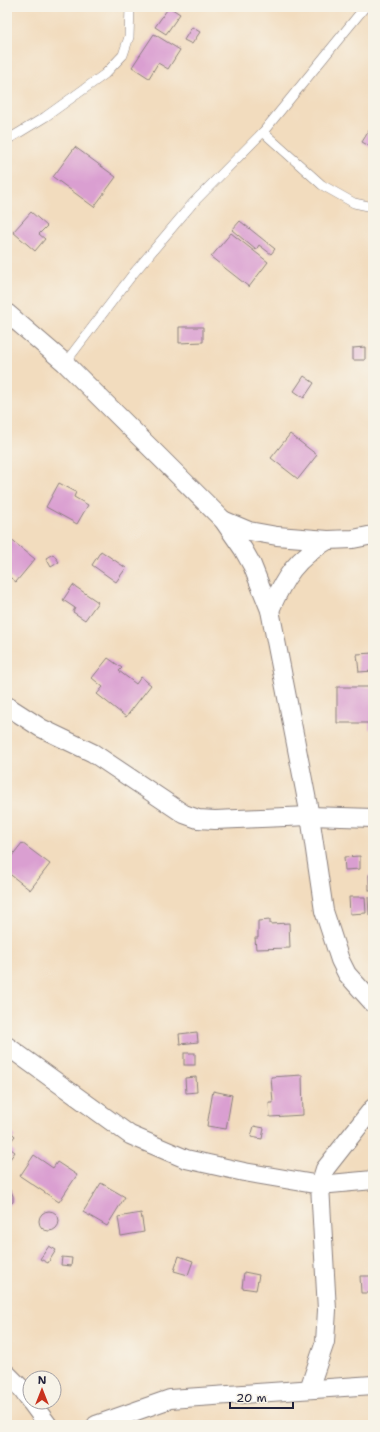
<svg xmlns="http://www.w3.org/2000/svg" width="380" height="1432" font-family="'Shantell Sans',sans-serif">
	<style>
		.building { fill: #da9fd1 }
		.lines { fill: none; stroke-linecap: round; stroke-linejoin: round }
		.lane-casing { stroke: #8a7f7c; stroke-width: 10 }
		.street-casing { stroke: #8a7f7c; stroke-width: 20 }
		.lane { stroke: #fff; stroke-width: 9 }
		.street { stroke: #fff; stroke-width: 18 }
	</style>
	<rect width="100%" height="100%" fill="#f7f3e8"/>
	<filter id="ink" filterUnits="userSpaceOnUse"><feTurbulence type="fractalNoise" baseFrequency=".025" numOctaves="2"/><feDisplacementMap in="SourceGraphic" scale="8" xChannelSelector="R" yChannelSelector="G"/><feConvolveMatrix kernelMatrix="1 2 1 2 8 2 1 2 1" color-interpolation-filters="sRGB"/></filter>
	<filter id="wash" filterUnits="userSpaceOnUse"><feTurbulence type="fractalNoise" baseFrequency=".012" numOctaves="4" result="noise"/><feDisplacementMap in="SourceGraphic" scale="16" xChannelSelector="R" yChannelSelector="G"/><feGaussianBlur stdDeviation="0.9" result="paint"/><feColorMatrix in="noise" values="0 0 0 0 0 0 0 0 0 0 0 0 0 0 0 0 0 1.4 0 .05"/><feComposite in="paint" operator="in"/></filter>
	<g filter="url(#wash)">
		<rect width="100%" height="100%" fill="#f2dcbe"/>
		<g id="blocks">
			<g class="building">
				<path d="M169 7 180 14 166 34 155 27Z"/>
				<path d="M192 27 200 32 192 44 184 40Z"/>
				<path d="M154 34 180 50 168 69 158 63 149 78 132 67Z"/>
				<path d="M373 124V148L362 142Z"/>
				<path d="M75 147 116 177 94 207 53 177Z"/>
				<path d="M31 212 47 226 39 234 45 239 35 251 13 232Z"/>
				<path d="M240 221 275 249 271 254 259 245 256 250 232 230Z"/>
				<path d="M231 233 268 262 249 287 211 257Z"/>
				<path d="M179 327H203V342L179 343Z"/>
				<path d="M365 347V360H353V348Z"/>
				<path d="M304 376 314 383 304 398 294 391Z"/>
				<path d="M290 434 317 455 298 479 271 458Z"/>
				<path d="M59 483 76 492 74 497 88 505 77 524 46 507Z"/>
				<path d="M10 539 35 559 16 582 7 575V542Z"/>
				<path d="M101 551 126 568 116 582 92 565Z"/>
				<path d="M53 554 59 562 51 567 46 558Z"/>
				<path d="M73 585 98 602 85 620 73 612 75 608 63 600Z"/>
				<path d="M373 653V671L359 672 357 654Z"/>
				<path d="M108 658 122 668 119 671 136 684 141 677 151 685 126 717 97 694 103 687 92 678Z"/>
				<path d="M337 687H373V729H369V723H337Z"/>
				<path d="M22 843 50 864 30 890 7 872V862Z"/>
				<path d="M360 856V869L345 870 344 857Z"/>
				<rect x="369" y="875" width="4" height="15"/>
				<path d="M349 897H365L366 913 350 914Z"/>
				<path d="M368 898H373V915H369Z"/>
				<path d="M270 920V924L289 923 290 948 256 949 255 938H258V921Z"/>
				<path d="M197 1032 198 1042 180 1044 179 1034Z"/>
				<rect x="184" y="1053" width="11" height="12"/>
				<path d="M302 1075 303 1115 270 1117 269 1103H273L271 1077Z"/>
				<path d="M196 1077 197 1092 186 1093 185 1078Z"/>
				<path d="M213 1091 232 1095 226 1129 207 1126Z"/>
				<path d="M254 1126 264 1128 262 1139 251 1137Z"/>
				<path d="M7 1129 15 1136 7 1146 15 1152 7 1163Z"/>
				<path d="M34 1155 53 1168 57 1162 77 1175 59 1202 20 1176Z"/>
				<path d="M101 1183 125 1197 107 1226 83 1212Z"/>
				<path d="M7 1189 11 1191 13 1196V1202L7 1206Z"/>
				<circle cx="49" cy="1221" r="10"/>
				<path d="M141 1213 144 1232 121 1236 118 1217Z"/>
				<path d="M49 1246 56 1250 48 1263 40 1259Z"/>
				<path d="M179 1256 193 1261 188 1275 174 1271Z"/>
				<path d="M62 1257 72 1258 71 1266 61 1265Z"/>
				<path d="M244 1272 259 1275 256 1290 242 1288Z"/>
				<path d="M360 1276H373V1293H361Z"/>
			</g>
		</g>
	</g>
	<g filter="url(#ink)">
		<use href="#blocks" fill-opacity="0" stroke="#8a7f7c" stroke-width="1"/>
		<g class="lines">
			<defs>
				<g id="lane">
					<path d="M263 132 322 185 354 203 373 207"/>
					<path d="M7 140 45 117 105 74 123 55 129 37 130 7"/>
					<path d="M65 363 133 274 193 203 263 132 365 7"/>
				</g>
				<g id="street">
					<path d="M7 313 65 363 223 520 243 549 252 565 270 610 310 816 324 911 340 960 347 974 373 1003"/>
					<path d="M223 520 249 531 277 536 328 540 353 539 373 535"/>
					<path d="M270 610C285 576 296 559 328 540"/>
					<path d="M7 706 41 728 93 753 184 814 198 819 215 820 310 816 373 818"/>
					<path d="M7 1046 130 1135 186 1159 244 1172 320 1185 373 1180"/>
					<path d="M7 1374 20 1387 30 1401"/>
					<path d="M309 1389 325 1342 327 1310 320 1185 325 1169 373 1108"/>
					<path d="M31 1402 48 1425"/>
					<path d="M96 1425 170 1399 373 1385"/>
				</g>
			</defs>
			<use href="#lane" class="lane-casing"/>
			<use href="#street" class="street-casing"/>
			<use href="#lane" class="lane"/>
			<use href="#street" class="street"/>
		</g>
	</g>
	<rect width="380" height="1432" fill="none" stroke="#f7f3e8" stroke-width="24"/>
	<g transform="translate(42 1390)"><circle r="19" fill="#f7f3e8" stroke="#a29fa3"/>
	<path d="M0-3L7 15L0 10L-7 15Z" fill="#c8321e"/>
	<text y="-6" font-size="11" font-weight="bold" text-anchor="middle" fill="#22223b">N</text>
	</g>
	<path d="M230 1402v6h63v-6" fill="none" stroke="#22223b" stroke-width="2"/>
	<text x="236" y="1402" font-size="12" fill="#22223b" stroke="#f7f3e8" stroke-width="3" paint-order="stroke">20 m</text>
</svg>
